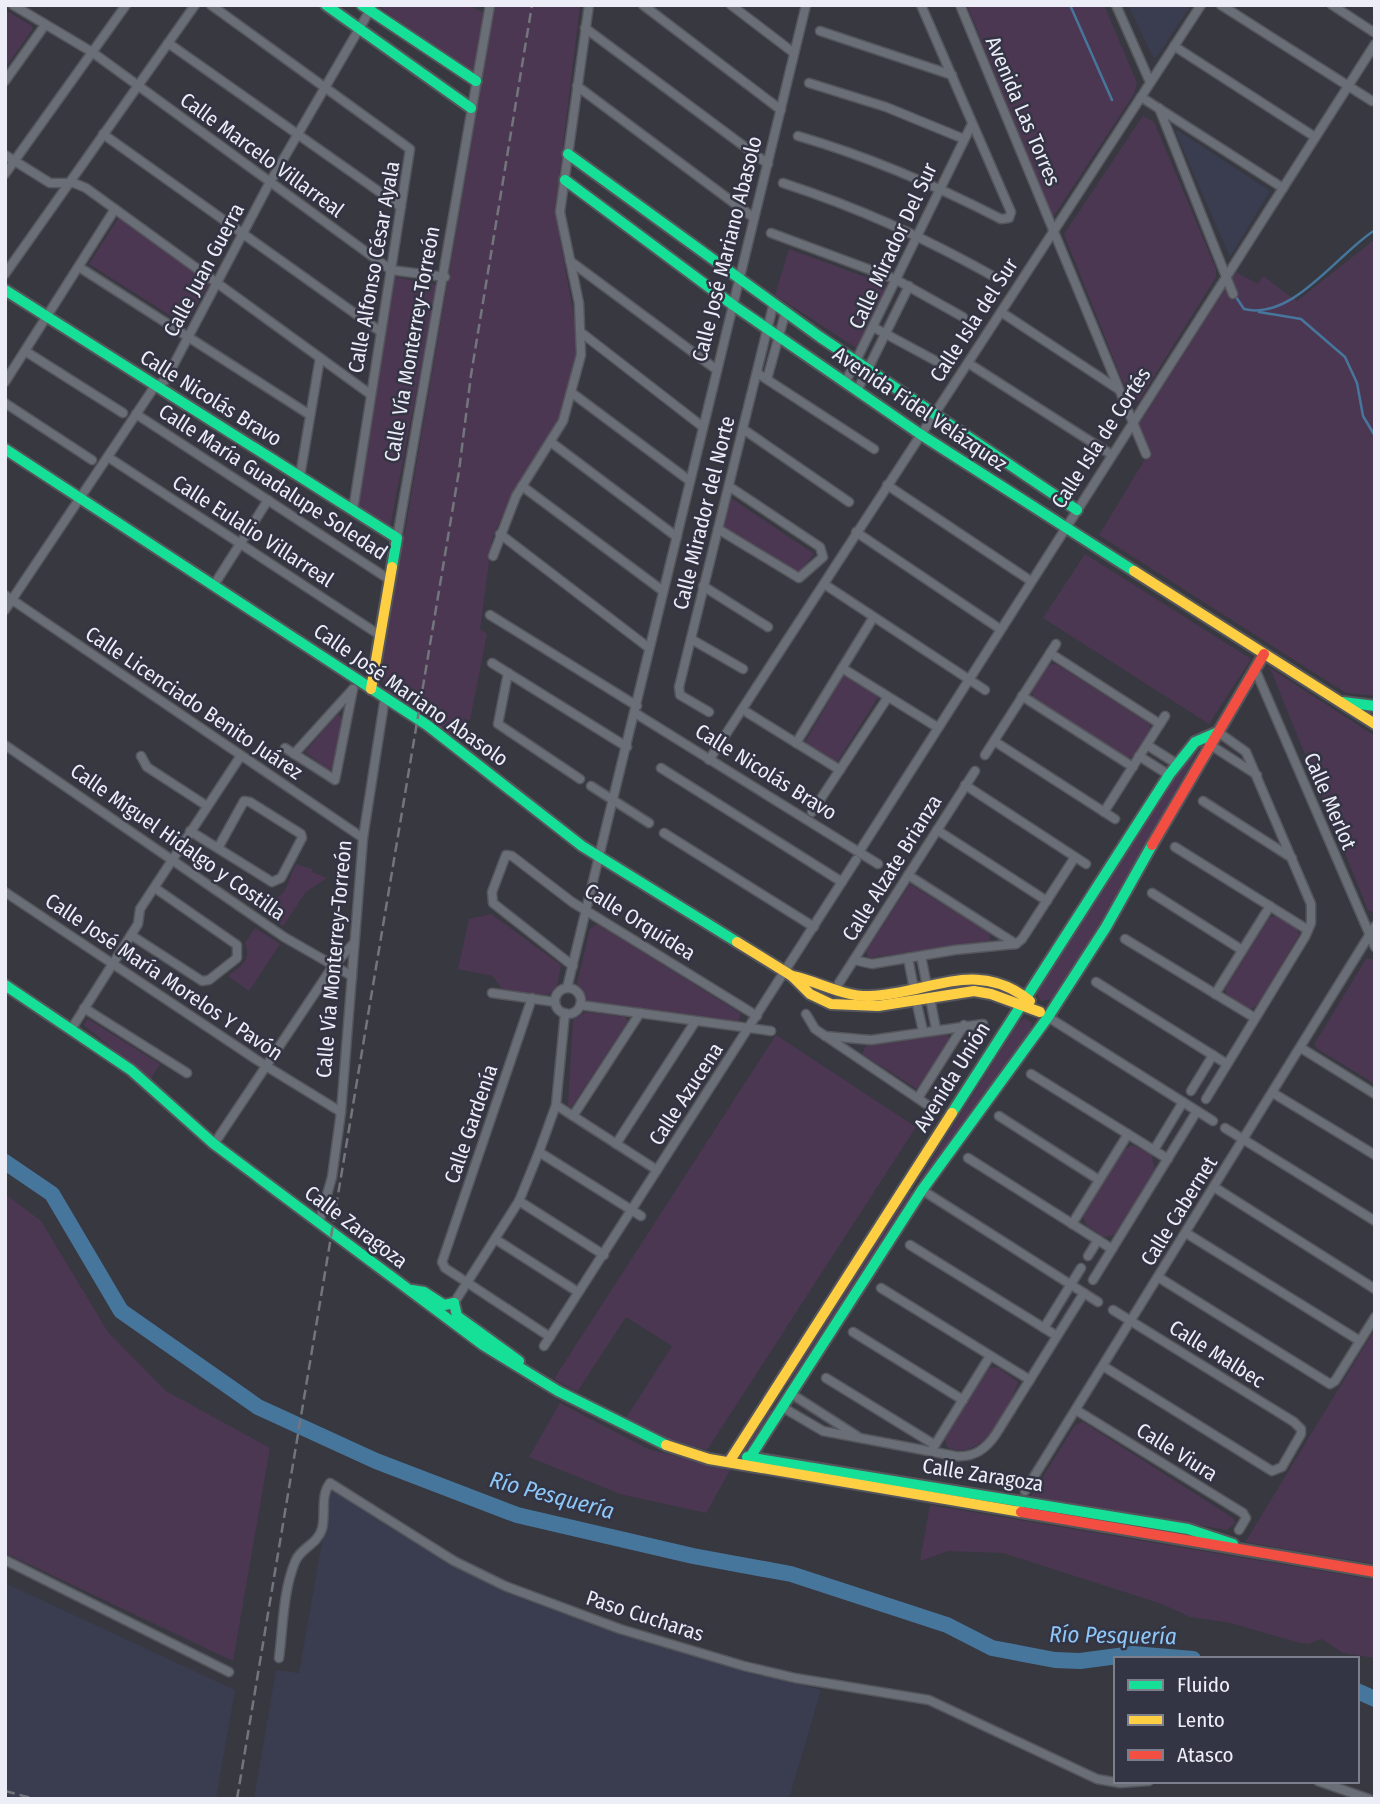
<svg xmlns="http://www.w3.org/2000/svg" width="1380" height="1804" font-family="'Fira Sans Condensed',sans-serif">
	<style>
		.built { fill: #3a3c50 }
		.green { fill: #4c3752 }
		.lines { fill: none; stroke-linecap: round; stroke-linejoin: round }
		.stream { stroke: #47769d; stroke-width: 2.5 }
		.river { stroke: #47769d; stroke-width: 16 }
		.street-casing { stroke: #55565c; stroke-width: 11 }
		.fast-casing { stroke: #55565c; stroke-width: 14 }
		.slow-casing { stroke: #55565c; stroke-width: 14 }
		.jam-casing { stroke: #55565c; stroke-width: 14 }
		.street { stroke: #6a6e76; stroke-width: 8 }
		.fast { stroke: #16e098; stroke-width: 10 }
		.slow { stroke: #ffcf43; stroke-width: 10 }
		.jam { stroke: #f24e42; stroke-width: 10 }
		.rail { stroke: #73757c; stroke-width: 2.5; stroke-dasharray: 10 5; stroke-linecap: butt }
		.labels { text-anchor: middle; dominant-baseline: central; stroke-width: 5; stroke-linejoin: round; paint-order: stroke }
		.street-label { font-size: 21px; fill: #ecedf7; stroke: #333444 }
		.water-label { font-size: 23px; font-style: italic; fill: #8dc7f8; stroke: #333444 }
	</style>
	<rect width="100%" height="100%" fill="#373840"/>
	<g class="built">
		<path d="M1128 5H1191L1156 58 1153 57Z"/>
		<path d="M1177 130 1270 191 1230 257 1176 133Z"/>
		<path d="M332 1485 486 1579 629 1637 821 1690 789 1799H254L276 1670 299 1673Z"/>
		<path d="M5 1583 235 1690 216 1799H5Z"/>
	</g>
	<g class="green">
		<path d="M383 5H469L483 13 473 74 381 8Z"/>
		<path d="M495 5H580L555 212 575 322V362L559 417 541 450 514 490 492 539 480 629 487 634 470 720 464 719 460 736 454 737 390 693 380 677Z"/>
		<path d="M967 5H1104L1137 83 1134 94 1053 217Z"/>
		<path d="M5 10 32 26V30L5 68Z"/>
		<path d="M1143 116 1154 122 1216 269V277L1138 402 1130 400 1064 234Z"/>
		<path d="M120 216 210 283 185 325 89 264Z"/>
		<path d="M1375 239V696L1346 693 1099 535 1150 451 1139 424 1236 272 1258 284 1263 276 1297 301Z"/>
		<path d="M789 249 887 285 858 349 775 295Z"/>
		<path d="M395 277 437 285 390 527 358 507Z"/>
		<path d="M731 498 814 554 798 574 724 528Z"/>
		<path d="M1085 554 1251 659 1209 724 1043 618Z"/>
		<path d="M1056 664 1150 724V731L1133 757H1127L1033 697 1032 690 1048 665Z"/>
		<path d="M1270 668 1375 736V913L1368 910Z"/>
		<path d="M844 675 878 697 836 764 804 744Z"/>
		<path d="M336 716 339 715 342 719 334 768 328 770 305 752Z"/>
		<path d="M1197 743 1200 747 1093 937 1052 999 1041 1001 1037 994 1039 989Z"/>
		<path d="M296 864 313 869 312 872 327 878 306 892 283 926 261 910 270 896 277 898 284 892Z"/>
		<path d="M910 884 989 933 990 941 868 958 866 951Z"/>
		<path d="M491 914 561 965 557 986 548 995 503 991 493 976 458 969 469 919Z"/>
		<path d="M1270 917 1276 916 1296 927 1299 935 1257 1006 1250 1009 1228 996 1225 989Z"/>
		<path d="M597 924 740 1013 739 1021 588 1002 577 983 590 929Z"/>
		<path d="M255 928 280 944 249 991 228 976C241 967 252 959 245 943Z"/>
		<path d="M1366 959H1372L1375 966V1084L1316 1048 1315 1043Z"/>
		<path d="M586 1012 625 1017 628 1021 571 1108 568 1105 573 1020Z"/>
		<path d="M1025 1018 1032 1023 1031 1030 923 1180H919L1019 1022Z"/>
		<path d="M88 1019 160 1064 150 1080 84 1025Z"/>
		<path d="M943 1033 949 1037 948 1042 917 1089 862 1054 866 1045Z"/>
		<path d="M776 1035 916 1127 707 1450 663 1437 626 1418 672 1346 626 1317 577 1392 554 1379Z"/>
		<path d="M1132 1145 1151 1154 1155 1169 1114 1235 1104 1237 1087 1226 1083 1217 1125 1149Z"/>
		<path d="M912 1191 913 1194 789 1383 787 1381 909 1192Z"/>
		<path d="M5 1194 41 1221 108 1332 166 1391 270 1448 233 1661 5 1553Z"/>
		<path d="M1375 1329V1564L1245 1542 1249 1536Z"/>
		<path d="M997 1367 1018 1382C1009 1410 982 1464 947 1447L945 1439 989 1368Z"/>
		<path d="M560 1403 648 1449 730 1470 706 1513 620 1494 529 1457Z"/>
		<path d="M769 1409 773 1412 746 1451 744 1448Z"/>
		<path d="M1083 1422 1233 1518 1235 1523 1227 1530 1031 1496 1075 1425Z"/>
		<path d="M930 1505 1375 1580V1658L1343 1653 1322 1639 1308 1644 1296 1642 1231 1623 1190 1617 1162 1604 1003 1553 948 1551 920 1561Z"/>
	</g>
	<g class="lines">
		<g class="stream">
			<path d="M1070 5 1112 100"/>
			<path d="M1234 294 1244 309C1293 321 1337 254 1375 230"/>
			<path d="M1259 312 1301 319 1345 357 1357 383 1363 416 1375 436"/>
		</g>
		<g class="river">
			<path d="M5 1162 52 1194 121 1311 258 1407 376 1461 517 1515 693 1556 791 1574 947 1625 992 1648 1055 1660 1080 1661 1133 1654 1193 1659"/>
			<path d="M1357 1691 1375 1699"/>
		</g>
		<defs>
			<g id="street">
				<path d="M13 5 92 52 391 270 445 277"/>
				<path d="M211 5 410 149 353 510"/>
				<path d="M643 5 781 110"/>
				<path d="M731 5 794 53"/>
				<path d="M960 5 1146 454"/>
				<path d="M1116 5 1150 82"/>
				<path d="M1221 5 1372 101"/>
				<path d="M1332 5 1375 33"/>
				<path d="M585 28 768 164"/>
				<path d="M820 31 952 75"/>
				<path d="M168 43 401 207"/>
				<path d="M1174 46 1315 137"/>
				<path d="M5 81 45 25"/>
				<path d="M809 83 886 107 964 139"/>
				<path d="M577 86 754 218"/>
				<path d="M1141 97 1283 188"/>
				<path d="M1159 108 1233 294"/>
				<path d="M103 134 381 332"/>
				<path d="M798 136C870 157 935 185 1001 219L1009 218 1011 212 921 5"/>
				<path d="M5 155 50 183H74L86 188 370 394"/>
				<path d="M5 174 126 5"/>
				<path d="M783 183C859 208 921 236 991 275"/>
				<path d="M771 233 895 279 963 317"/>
				<path d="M570 261 717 370"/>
				<path d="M79 267 310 415"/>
				<path d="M5 274 195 5"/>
				<path d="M1001 312 1118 389"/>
				<path d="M873 327 936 361"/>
				<path d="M583 334 703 427"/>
				<path d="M25 351 123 413"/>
				<path d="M968 363 1112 455"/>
				<path d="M757 373 874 449"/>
				<path d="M767 379 785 314"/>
				<path d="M5 382 115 209"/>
				<path d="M845 383 972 124"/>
				<path d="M857 391 909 286"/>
				<path d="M572 393 690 481"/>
				<path d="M5 403 92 460"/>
				<path d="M136 414 390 580"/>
				<path d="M743 429 849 502"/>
				<path d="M552 443 677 537"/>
				<path d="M108 457 378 634"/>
				<path d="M300 476 320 358"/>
				<path d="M887 485 1031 581"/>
				<path d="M522 486 663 591"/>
				<path d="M718 529 799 578 823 557 820 547 730 487"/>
				<path d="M856 532 1000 629"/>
				<path d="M500 534 649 648"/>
				<path d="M397 538 490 5"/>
				<path d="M493 556 516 496 563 421 581 355 579 303 560 212 589 5"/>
				<path d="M824 584 985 690"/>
				<path d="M214 585 268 500"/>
				<path d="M703 586 768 627"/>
				<path d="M5 595 363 838"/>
				<path d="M5 610 155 386 165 381 270 182 373 5"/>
				<path d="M490 615 637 706"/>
				<path d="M691 639 743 669"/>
				<path d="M1050 653 1160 724"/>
				<path d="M492 663 627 747"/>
				<path d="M842 668 937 727"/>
				<path d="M1255 669 1375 947"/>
				<path d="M508 673 498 724 580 779"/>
				<path d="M1022 696 1133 767"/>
				<path d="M709 712 680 695 679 687 773 306"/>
				<path d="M635 713 878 864"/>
				<path d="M748 713 840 770"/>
				<path d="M994 741 1115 819"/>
				<path d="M796 743 873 618"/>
				<path d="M1209 744 1257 775"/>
				<path d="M5 745 284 937 352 976"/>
				<path d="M1147 745 1177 764"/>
				<path d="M285 748 335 780 353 689"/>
				<path d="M294 754 353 689"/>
				<path d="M985 755 1056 644"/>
				<path d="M141 756 147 767 207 806"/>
				<path d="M1139 756 1169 775"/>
				<path d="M709 760 1201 5"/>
				<path d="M661 768 842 882"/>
				<path d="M965 785 1086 864"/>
				<path d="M591 786 649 823"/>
				<path d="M1203 801 1292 858"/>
				<path d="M812 812 888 697"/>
				<path d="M1104 812 1165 716"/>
				<path d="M937 830 1047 901"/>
				<path d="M190 831 272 882 281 878 302 838 301 834 250 802 244 801 218 848"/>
				<path d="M664 833 814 927"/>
				<path d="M1175 847 1308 930"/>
				<path d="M859 852 1375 44"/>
				<path d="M908 875 1016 944"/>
				<path d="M5 892 266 1066 341 1112"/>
				<path d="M1152 893 1242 950"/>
				<path d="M131 935 202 981 209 980 237 958V945L155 888"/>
				<path d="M1125 939 1255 1018"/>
				<path d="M921 956 927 986"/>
				<path d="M908 958 914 989"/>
				<path d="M854 960 872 964 955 950 1016 944 1022 939 1075 857"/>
				<path d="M573 966 493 903 492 892 506 855 512 856 572 902 757 1016"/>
				<path d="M1096 982 1227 1064"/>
				<path d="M839 983 975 771"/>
				<path d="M567 988 806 5"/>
				<circle cx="568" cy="1001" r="13"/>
				<path d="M492 993 555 1002"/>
				<path d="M1215 994 1270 906"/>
				<path d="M532 998 442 1262 445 1268 550 1337"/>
				<path d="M930 998 936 1029"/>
				<path d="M916 1000 923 1031"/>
				<path d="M580 1005 771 1031"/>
				<path d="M84 1008 187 1073"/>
				<path d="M806 1014 815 1029 929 1106"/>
				<path d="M1048 1017 1213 1121"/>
				<path d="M72 1028 138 924 140 909 240 757"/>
				<path d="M825 1036 871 1040 983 1024"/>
				<path d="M1301 1048 1375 1094"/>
				<path d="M1031 1074 1168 1159"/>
				<path d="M1191 1091 1213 1055"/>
				<path d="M1273 1093 1375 1155"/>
				<path d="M918 1098 964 1025"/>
				<path d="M1206 1099 1305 937 1311 923V904L1246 752 1218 732"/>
				<path d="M556 1105 657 1170"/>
				<path d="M573 1116 640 1013"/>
				<path d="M999 1116 1099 1180"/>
				<path d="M1225 1128 1375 1221"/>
				<path d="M214 1144 333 966 354 943"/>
				<path d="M616 1144 695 1022"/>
				<path d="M1154 1150 1183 1102"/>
				<path d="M539 1152 641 1216"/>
				<path d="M968 1158 1112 1249"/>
				<path d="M1214 1187 1375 1289"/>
				<path d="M922 1190 1098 1302"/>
				<path d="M519 1201 604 1255"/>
				<path d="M319 1223 332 1177 341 1112 363 838 385 697"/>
				<path d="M1072 1224 1128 1134"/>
				<path d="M1186 1233 1360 1341"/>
				<path d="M495 1239 578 1292"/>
				<path d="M910 1245 1057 1336"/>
				<path d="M1088 1256 1098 1240"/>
				<path d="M1158 1277 1330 1384 1335 1381 1375 1317"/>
				<path d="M1093 1280 1197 1111"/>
				<path d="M881 1288 1030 1380"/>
				<path d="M454 1303 519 1201 539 1152 556 1105 565 1013"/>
				<path d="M1044 1328 1081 1268"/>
				<path d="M853 1332 963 1400"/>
				<path d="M544 1346 856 860"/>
				<path d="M1103 1366 1272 1471 1282 1467 1301 1434V1429L1294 1422 1113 1310"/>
				<path d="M826 1378 935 1445"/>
				<path d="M790 1393 857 1436"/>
				<path d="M782 1407 823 1431 955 1456C974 1458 986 1449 996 1434L1084 1293"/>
				<path d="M1076 1410 1243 1513 1246 1518 1239 1530"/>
				<path d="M933 1448 990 1356"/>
				<path d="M1025 1491 1375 926"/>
				<path d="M5 1560 229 1672"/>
				<path d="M279 1658C283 1627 283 1591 295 1562 300 1548 317 1545 322 1529 326 1514 320 1496 330 1483L454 1561 505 1586 620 1629 744 1666 795 1678 929 1700 1097 1779 1120 1783 1149 1781"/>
				<path d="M1318 1781 1369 1799"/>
			</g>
			<g id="fast">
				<path d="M326 5 471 108"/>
				<path d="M362 5 476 81"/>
				<path d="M568 154 820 337 1077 510"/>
				<path d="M565 180 733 305 920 434 1134 571"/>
				<path d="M5 290 397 538 392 567"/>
				<path d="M5 449 427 725 582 846 737 942"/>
				<path d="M1343 702 1375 706"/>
				<path d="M5 985 131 1070 214 1144 483 1345 558 1391 666 1445"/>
				<path d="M952 1113 1169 775 1195 742 1218 732"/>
				<path d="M412 1290 424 1292 444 1305 454 1303"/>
				<path d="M454 1303 457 1316 519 1361"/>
				<path d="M747 1457 1188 1529 1233 1544"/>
				<path d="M745 1465 922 1190 1048 1017 1106 927 1152 845"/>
			</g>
			<g id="slow">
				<path d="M1134 571 1375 724"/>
				<path d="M371 689 392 567"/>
				<path d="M737 942 792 976 810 994 831 1004 878 1006 974 991 991 994 1040 1012"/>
				<path d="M792 976C818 981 843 997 870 996 929 994 977 957 1030 1001"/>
				<path d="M666 1445 709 1459 1021 1512"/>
				<path d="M729 1462 952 1113"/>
			</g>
			<g id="jam">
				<path d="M1152 845 1264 654"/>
				<path d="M1021 1512 1375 1572"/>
			</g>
		</defs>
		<use href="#street" class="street-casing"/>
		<use href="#fast" class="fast-casing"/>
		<use href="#slow" class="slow-casing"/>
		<use href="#jam" class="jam-casing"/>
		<use href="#street" class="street"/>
		<use href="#fast" class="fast"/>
		<use href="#slow" class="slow"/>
		<use href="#jam" class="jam"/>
		<g class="rail">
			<path d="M5 1791 35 1799"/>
			<path d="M237 1799 459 471 471 375 532 5"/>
		</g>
	</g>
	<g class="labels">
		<g class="street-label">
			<text transform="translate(1023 111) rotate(67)">Avenida Las Torres</text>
			<text transform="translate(262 155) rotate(36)">Calle Marcelo Villarreal</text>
			<text transform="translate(893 246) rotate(-65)">Calle Mirador Del Sur</text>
			<text transform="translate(727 249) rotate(-76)">Calle José Mariano Abasolo</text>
			<text transform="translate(374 267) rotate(-80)">Calle Alfonso César Ayala</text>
			<text transform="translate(204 270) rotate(-62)">Calle Juan Guerra</text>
			<text transform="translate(974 320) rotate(-57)">Calle Isla del Sur</text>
			<text transform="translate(412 344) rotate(-80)">Calle Vía Monterrey-Torreón</text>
			<text transform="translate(211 398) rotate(32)">Calle Nicolás Bravo</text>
			<text transform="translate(920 409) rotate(34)">Avenida Fidel Velázquez</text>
			<text transform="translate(1101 438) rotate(-57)">Calle Isla de Cortés</text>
			<text transform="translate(273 482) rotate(33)">Calle María Guadalupe Soledad</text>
			<text transform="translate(704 513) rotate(-76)">Calle Mirador del Norte</text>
			<text transform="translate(253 531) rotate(33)">Calle Eulalio Villarreal</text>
			<text transform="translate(411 695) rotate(35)">Calle José Mariano Abasolo</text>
			<text transform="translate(194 703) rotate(34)">Calle Licenciado Benito Juárez</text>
			<text transform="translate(766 772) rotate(32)">Calle Nicolás Bravo</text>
			<text transform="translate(1330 801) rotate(67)">Calle Merlot</text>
			<text transform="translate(178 842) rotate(35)">Calle Miguel Hidalgo y Costilla</text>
			<text transform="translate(892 868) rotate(-58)">Calle Alzate Brianza</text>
			<text transform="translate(640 922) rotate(32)">Calle Orquídea</text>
			<text transform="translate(334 959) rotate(-85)">Calle Vía Monterrey-Torreón</text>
			<text transform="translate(164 977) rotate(34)">Calle José María Morelos Y Pavón</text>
			<text transform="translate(952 1077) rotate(-58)">Avenida Unión</text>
			<text transform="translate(686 1094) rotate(-57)">Calle Azucena</text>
			<text transform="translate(471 1124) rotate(-71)">Calle Gardenía</text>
			<text transform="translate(1179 1211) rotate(-58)">Calle Cabernet</text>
			<text transform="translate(356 1227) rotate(37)">Calle Zaragoza</text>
			<text transform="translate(1217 1354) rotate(32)">Calle Malbec</text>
			<text transform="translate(1177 1452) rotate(32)">Calle Viura</text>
			<text transform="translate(983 1475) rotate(9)">Calle Zaragoza</text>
			<text transform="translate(645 1616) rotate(18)">Paso Cucharas</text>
		</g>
		<g class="water-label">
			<text transform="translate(552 1495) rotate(15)">Río Pesquería</text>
			<text transform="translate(1113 1635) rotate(1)">Río Pesquería</text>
		</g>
	</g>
	<rect width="1380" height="1804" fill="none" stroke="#ecedf7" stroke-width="14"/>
	<rect x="1114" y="1657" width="245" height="126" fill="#333444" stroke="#7d7e8c" stroke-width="2"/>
	<rect x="1128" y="1680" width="35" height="10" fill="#16e098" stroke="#7d7e8c" stroke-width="2"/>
	<text x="1177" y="1692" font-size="21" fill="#ecedf7">Fluido</text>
	<rect x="1128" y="1715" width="35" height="10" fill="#ffcf43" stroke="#7d7e8c" stroke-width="2"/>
	<text x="1177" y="1727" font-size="21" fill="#ecedf7">Lento</text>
	<rect x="1128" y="1750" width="35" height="10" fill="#f24e42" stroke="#7d7e8c" stroke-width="2"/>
	<text x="1177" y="1762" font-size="21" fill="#ecedf7">Atasco</text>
</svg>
